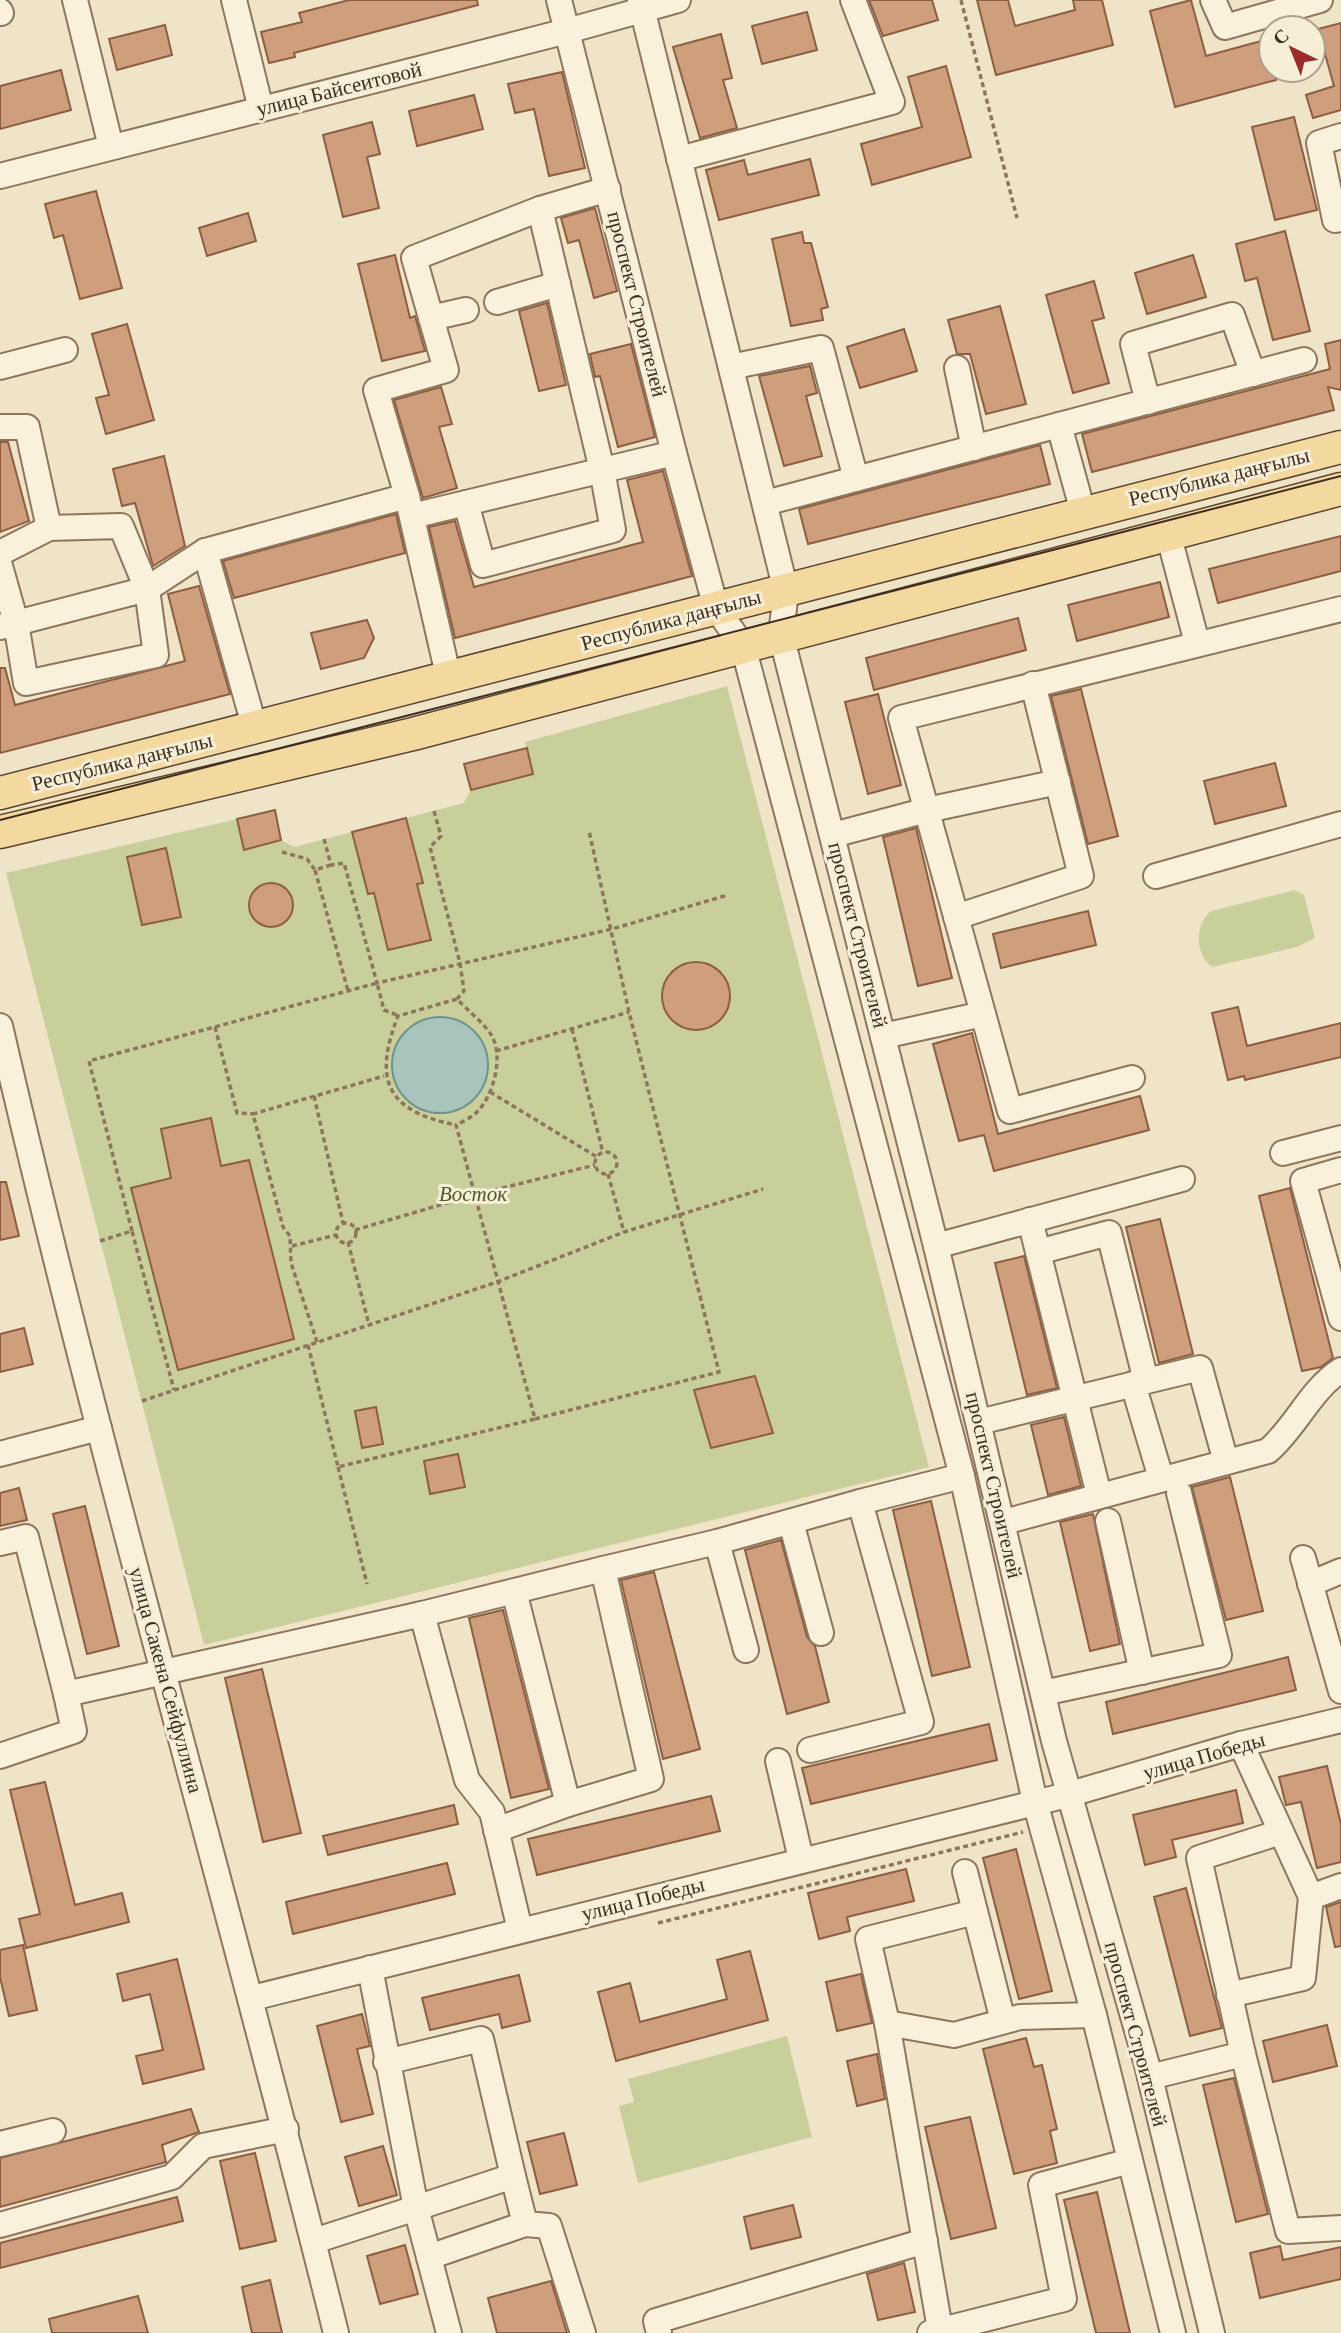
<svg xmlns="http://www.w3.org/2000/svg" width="1341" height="2333" font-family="'Crimson Pro',serif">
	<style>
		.green { fill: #c9cf9b }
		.water { fill: #a9c4bc; stroke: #6f938a; stroke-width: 2 }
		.building { fill: #cf9f7d; stroke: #8d5f41; stroke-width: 2 }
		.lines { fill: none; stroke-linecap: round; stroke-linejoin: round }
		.minor-casing { stroke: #8d765c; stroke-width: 28 }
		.major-casing { stroke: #5b4430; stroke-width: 35 }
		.path { stroke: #8d765c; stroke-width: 3.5; stroke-dasharray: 5 3.5; stroke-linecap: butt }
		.minor { stroke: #faf1dc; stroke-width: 24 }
		.major { stroke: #f3d9a0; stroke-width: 32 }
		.tram { stroke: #3d2e20; stroke-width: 2 }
		.labels { text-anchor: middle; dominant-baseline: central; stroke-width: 6; stroke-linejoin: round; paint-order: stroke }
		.street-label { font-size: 21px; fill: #3d2e20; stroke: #f7eed8 }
		.park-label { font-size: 21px; font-style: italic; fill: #4d5a26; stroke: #f7eed8 }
	</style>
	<rect width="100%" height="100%" fill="#f0e4c8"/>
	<g class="green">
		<path d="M727 686 929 1467 204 1645 6 873 237 819 245 850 281 840 294 847 464 803 471 790 533 774 525 742Z"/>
		<path d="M1295 890 1304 895 1315 938 1297 947 1212 967C1194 953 1195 924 1211 911Z"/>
		<path d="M787 2036 812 2137 638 2183 619 2106 634 2102 628 2079Z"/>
	</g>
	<circle class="water" cx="440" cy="1065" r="48"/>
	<g class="building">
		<path d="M349 0H477L478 5 294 53 295 57 269 63 261 32 302 22 299 13Z"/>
		<path d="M869 0H932L938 20 883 36Z"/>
		<path d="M977 0H1008L1015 26 1075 10 1073 0H1102L1113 45 996 75Z"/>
		<path d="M1191 0 1206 56 1265 40 1276 80 1175 107 1150 11Z"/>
		<path d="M807 12 817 50 762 64 752 26Z"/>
		<path d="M1341 23V110L1313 118 1306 95 1334 86 1318 29Z"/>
		<path d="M165 25 172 55 117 70 109 39Z"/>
		<path d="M721 34 732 78 723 80 737 128 700 138 673 47Z"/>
		<path d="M946 66 971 157 872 185 861 144 922 127 908 77Z"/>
		<path d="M61 70 71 110 0 129V86Z"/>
		<path d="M562 72 585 168 549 176 534 109 515 113 508 84Z"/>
		<path d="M474 95 483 129 417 146 409 111Z"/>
		<path d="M1294 117 1317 210 1275 220 1252 127Z"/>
		<path d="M372 122 380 154 367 157 379 208 343 217 323 135Z"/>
		<path d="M810 159 819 195 719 220 706 170 744 160 748 175Z"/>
		<path d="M96 191 122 288 80 299 63 235 54 238 45 204Z"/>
		<path d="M595 208 617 291 594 298 579 240 568 243 561 218Z"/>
		<path d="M248 213 256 241 207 256 199 228Z"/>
		<path d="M1285 231 1310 331 1273 340 1257 278 1245 281 1236 244Z"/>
		<path d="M802 232 804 243H811L828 307 821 309 823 320 791 326 772 239Z"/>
		<path d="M395 255 410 318 415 316 425 351 382 361 358 264Z"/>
		<path d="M1193 255 1206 297 1147 314 1135 273Z"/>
		<path d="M1094 281 1104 318 1092 321 1109 383 1073 393 1046 295Z"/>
		<path d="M547 303 566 385 539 391 519 311Z"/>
		<path d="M1000 306 1026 404 986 414 970 354H957L948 320Z"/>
		<path d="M127 324 154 420 106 434 96 398 109 395 92 334Z"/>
		<path d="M904 329 917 371 860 388 847 347Z"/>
		<path d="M1341 340V390L1328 387 1334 410 1092 472 1082 434 1330 369 1325 344Z"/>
		<path d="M631 344 655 437 618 447 600 376 595 377 590 354Z"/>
		<path d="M810 366 817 393 806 396 822 456 784 466 759 376Z"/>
		<path d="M441 387 452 424 439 427 457 488 423 498 394 400Z"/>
		<path d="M0 442H8L29 521 0 532Z"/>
		<path d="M1040 445 1050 484 808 544 799 509Z"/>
		<path d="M164 456 185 546 153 566 135 503 122 506 113 469Z"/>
		<path d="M663 471 692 576 455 638 429 527 455 521 474 587 643 542 627 480Z"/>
		<path d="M396 514 405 553 234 598 223 561Z"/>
		<path d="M1341 536V571L1218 603 1209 569Z"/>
		<path d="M1160 582 1169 617 1077 641 1068 605Z"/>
		<path d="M199 586 230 694 0 753V668H5L15 705 185 661 168 594Z"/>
		<path d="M1018 618 1026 650 874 690 866 658Z"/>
		<path d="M367 620 374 638 364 658 321 669 311 633Z"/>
		<path d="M1081 689 1118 836 1088 844 1051 696Z"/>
		<path d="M878 694 901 785 868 794 845 702Z"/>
		<path d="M527 748 533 774 471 790 464 764Z"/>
		<path d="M1275 763 1286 806 1215 824 1204 781Z"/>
		<path d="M275 810 281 840 244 850 237 819Z"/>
		<path d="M406 818 423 883 417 884 431 940 388 950 374 893 368 894 352 832Z"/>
		<path d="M916 828 952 978 918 986 883 837Z"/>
		<path d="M166 848 181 917 142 925 127 857Z"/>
		<circle cx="271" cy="905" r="22"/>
		<path d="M1088 911 1096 945 1001 968 993 934Z"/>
		<circle cx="696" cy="996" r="34"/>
		<path d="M1238 1007 1247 1046 1341 1023V1057L1245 1080 1244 1076 1228 1080 1212 1013Z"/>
		<path d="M972 1033 998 1134 1140 1096 1149 1130 994 1171 984 1135 959 1141 933 1044Z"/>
		<path d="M211 1118 221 1166 249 1160 294 1339 178 1370 131 1188 171 1178 161 1129Z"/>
		<path d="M0 1182H6L19 1236 0 1240Z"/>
		<path d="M1290 1188 1333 1358 1321 1367 1302 1371 1259 1196Z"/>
		<path d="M1160 1219 1193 1354 1159 1363 1126 1227Z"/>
		<path d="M1024 1256 1057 1388 1027 1395 995 1263Z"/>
		<path d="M24 1328 33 1364 0 1372V1334Z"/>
		<path d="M755 1376 773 1433 711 1448 694 1390Z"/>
		<path d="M376 1407 383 1444 362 1448 355 1411Z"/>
		<path d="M1064 1417 1081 1486 1048 1495 1031 1425Z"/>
		<path d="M458 1454 465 1487 430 1494 424 1461Z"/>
		<path d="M1230 1477 1263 1611 1226 1620 1192 1487Z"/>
		<path d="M19 1488 27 1520 0 1526V1493Z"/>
		<path d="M931 1501 970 1667 932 1676 893 1510Z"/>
		<path d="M85 1506 119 1646 87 1654 53 1514Z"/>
		<path d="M1093 1514 1120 1644 1090 1651 1060 1522Z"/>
		<path d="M781 1540 807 1637 815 1646 829 1702 787 1714 745 1550Z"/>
		<path d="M654 1572 700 1749 663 1759 621 1580Z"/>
		<path d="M503 1610 549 1789 511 1798 469 1618Z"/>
		<path d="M1288 1657 1296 1690 1113 1734 1106 1702Z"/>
		<path d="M262 1669 301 1833 263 1842 225 1678Z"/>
		<path d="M989 1724 997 1760 811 1804 802 1768Z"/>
		<path d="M1327 1766 1341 1824V1862L1317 1868 1301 1802 1286 1805 1279 1777Z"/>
		<path d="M45 1782 75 1905 122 1893 129 1922 26 1948 19 1919 40 1914 10 1790Z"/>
		<path d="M1236 1790 1243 1823 1172 1840 1176 1857 1145 1865 1133 1815Z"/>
		<path d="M711 1796 720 1831 537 1875 528 1839Z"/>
		<path d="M454 1805 458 1824 328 1855 323 1836Z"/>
		<path d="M1016 1849 1052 1991 1019 1999 983 1858Z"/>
		<path d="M447 1863 455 1894 293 1934 286 1902Z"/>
		<path d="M906 1869 914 1901 847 1917 850 1931 819 1939 808 1893Z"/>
		<path d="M1186 1888 1222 2028 1190 2036 1154 1897Z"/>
		<path d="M1341 1902V1946L1335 1947 1326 1907Z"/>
		<path d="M23 1945 37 2010 9 2016 0 1977V1950Z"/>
		<path d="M750 1951 768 2020 616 2061 598 1992 630 1983 640 2022 727 1999 717 1960Z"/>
		<path d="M177 1959 204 2069 143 2084 136 2056 163 2050 150 1994 123 2001 117 1974Z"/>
		<path d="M861 1974 872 2023 837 2031 826 1982Z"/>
		<path d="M519 1975 530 2021 502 2028 499 2014 430 2030 422 1998Z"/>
		<path d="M362 2014 370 2046 357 2049 373 2114 341 2122 317 2026Z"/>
		<path d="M1327 2025 1337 2066 1273 2082 1263 2041Z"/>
		<path d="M1026 2038 1034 2067 1042 2065 1057 2129 1050 2131 1057 2163 1014 2174 983 2049Z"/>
		<path d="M877 2054 885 2099 857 2106 847 2061Z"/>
		<path d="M1234 2078 1268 2214 1236 2222 1203 2085Z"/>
		<path d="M191 2109 199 2132 162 2145 166 2162 0 2207V2158Z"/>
		<path d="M970 2117 996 2228 951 2239 925 2127Z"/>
		<path d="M564 2133 577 2185 540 2194 527 2142Z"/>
		<path d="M383 2146 397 2195 359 2206 345 2157Z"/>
		<path d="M255 2153 276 2241 240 2249 220 2161Z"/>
		<path d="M1097 2192 1130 2333H1096L1064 2200Z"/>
		<path d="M177 2197 183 2221 0 2268V2243Z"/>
		<path d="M793 2205 801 2237 751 2249 744 2217Z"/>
		<path d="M405 2245 418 2294 380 2304 367 2256Z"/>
		<path d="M1280 2246 1283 2260 1341 2247V2279L1260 2298 1250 2253Z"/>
		<path d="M904 2263 915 2312 878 2320 867 2274Z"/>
		<path d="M270 2280 282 2333H252L242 2287Z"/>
		<path d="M551 2281 567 2333H497L488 2298Z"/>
		<path d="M138 2296 148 2333H52L49 2319Z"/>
	</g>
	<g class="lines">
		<defs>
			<g id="minor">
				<path d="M75 0 111 147"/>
				<path d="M234 0 261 109"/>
				<path d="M559 0 674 453 716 608 743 646 962 1476 1035 1802 1094 2015 1173 2333"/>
				<path d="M640 0 786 591 781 635 936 1246 1054 1741 1147 2065 1212 2333"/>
				<path d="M1213 0 1225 27 1320 0"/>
				<path d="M0 11 1 13"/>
				<path d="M1341 136 1319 143 1335 220 1341 219"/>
				<path d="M679 159 892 102 853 0"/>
				<path d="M0 176 567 31 678 0"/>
				<path d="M497 302 558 284"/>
				<path d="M431 318 466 310"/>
				<path d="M0 367 65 350"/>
				<path d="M731 367 821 348 856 479"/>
				<path d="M957 368 974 448"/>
				<path d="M1148 402 1133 344 1232 315 1253 374"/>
				<path d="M1059 425 1083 512"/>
				<path d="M0 427H27L49 528 0 553"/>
				<path d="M407 496 376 390 446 370 414 258 540 209"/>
				<path d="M466 503 483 565 613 530 602 470 540 209 608 189"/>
				<path d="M765 503 1304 360"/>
				<path d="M412 516 674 453"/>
				<path d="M1168 533 1197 643"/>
				<path d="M0 566 16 623 26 683 156 655 147 589 121 526 49 528"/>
				<path d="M1 627 147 589 205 551"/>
				<path d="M255 729 205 551 407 496 449 679"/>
				<path d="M833 835 927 810 1058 782"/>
				<path d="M1156 876 1341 824"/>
				<path d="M956 917 1081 876 1033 684"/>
				<path d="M0 1026C101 1465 228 1897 336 2333"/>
				<path d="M883 1036 983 1014"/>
				<path d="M1132 1078 1010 1111 901 718 1341 609"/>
				<path d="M1283 1153 1341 1138"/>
				<path d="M1341 1170 1303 1181 1341 1318"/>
				<path d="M1030 1220 1096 1483"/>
				<path d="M936 1246 1182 1179"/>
				<path d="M1038 1252 1109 1233 1146 1381"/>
				<path d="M1133 1384 1161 1478"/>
				<path d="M979 1422 1200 1368 1226 1462"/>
				<path d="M0 1454 99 1428"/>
				<path d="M1108 1521 1142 1672"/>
				<path d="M791 1522 821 1633"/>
				<path d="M1004 1522 1268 1451C1296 1427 1310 1390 1341 1370"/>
				<path d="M717 1542 746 1650"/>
				<path d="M0 1543 26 1537 66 1694 422 1614 467 1780 492 1812 520 1930"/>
				<path d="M1303 1558 1341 1691"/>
				<path d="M603 1569 717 1542 860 1502"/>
				<path d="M1310 1584 1341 1571"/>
				<path d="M422 1614 603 1569 651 1779 568 1804 514 1591"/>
				<path d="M1043 1693 1219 1655 1179 1493"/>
				<path d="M1241 1744 1311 1897 1341 1886"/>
				<path d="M810 1750 921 1722 860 1502 962 1476"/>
				<path d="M0 1756 74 1731 66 1694"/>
				<path d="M778 1761 801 1859"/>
				<path d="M496 1830 568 1804"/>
				<path d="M965 1872 1003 2021"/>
				<path d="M1229 1995 1303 1978 1311 1897"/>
				<path d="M252 1998 1067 1795 1241 1744 1341 1720"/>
				<path d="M887 2023 954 2035 1020 2017 1094 2015"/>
				<path d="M1243 2054 1288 2231 1341 2228"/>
				<path d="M386 2062 481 2039 513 2176 416 2208 449 2333"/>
				<path d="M1150 2077 1243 2054 1199 1858 1281 1832"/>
				<path d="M0 2144 53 2131"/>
				<path d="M513 2176 525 2224 549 2226 583 2333"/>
				<path d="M0 2225 172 2177 203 2146 286 2129"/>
				<path d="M314 2241 416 2208 370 1968"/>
				<path d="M429 2257 525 2224"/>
				<path d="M940 2329 887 2023 868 1939 975 1912"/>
				<path d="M659 2333 656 2321 925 2241"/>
				<path d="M930 2333 1064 2299 1041 2185 1130 2161"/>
			</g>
			<g id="major">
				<path d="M0 793 1341 447"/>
				<path d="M0 832 413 734 1341 489"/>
			</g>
		</defs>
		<use href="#minor" class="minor-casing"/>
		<use href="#major" class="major-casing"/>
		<g class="path">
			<path d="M961 0 1017 218"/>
			<path d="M434 811 441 836 430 847 460 963 464 991 457 999"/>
			<path d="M324 839 331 865 344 863 377 983 612 929 728 895"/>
			<path d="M282 852 307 859 315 870"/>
			<path d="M331 865 315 870 348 991"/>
			<path d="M215 1027 237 1113 253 1114"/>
			<path d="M572 1029 603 1153"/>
			<path d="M496 1051 629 1012"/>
			<path d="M490 1092 597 1157"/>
			<path d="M314 1096 343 1223"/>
			<circle cx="606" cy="1163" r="11"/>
			<path d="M608 1174 624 1232"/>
			<circle cx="346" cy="1233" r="10"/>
			<path d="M355 1230 474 1195 595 1165"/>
			<path d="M132 1231 89 1061 377 983 384 1010 397 1015"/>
			<path d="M100 1241 132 1231 174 1390"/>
			<path d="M348 1242 369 1325"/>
			<path d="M292 1246 336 1235"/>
			<path d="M317 1342 291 1263 290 1236 283 1227 253 1114 384 1076"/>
			<path d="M308 1345 338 1467 535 1419 456 1125C462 1122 470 1118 475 1114 493 1098 504 1058 492 1036 484 1023 468 1011 457 999L398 1016C373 1080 386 1111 456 1125"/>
			<path d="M142 1401 497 1282 624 1232 763 1189"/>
			<path d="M535 1419 719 1372 629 1012 589 831"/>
			<path d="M338 1467 367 1584"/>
			<path d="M658 1923 1023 1832"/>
		</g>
		<use href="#minor" class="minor"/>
		<use href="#major" class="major"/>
		<path class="tram" d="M0 820 1341 476"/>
	</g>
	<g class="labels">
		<g class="street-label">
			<text transform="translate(339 89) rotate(-14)">улица Байсеитовой</text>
			<text transform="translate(637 304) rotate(76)">проспект Строителей</text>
			<text transform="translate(1219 477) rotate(-14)">Республика даңғылы</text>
			<text transform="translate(671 620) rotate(-15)">Республика даңғылы</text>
			<text transform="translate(122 762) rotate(-14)">Республика даңғылы</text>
			<text transform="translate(858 935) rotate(76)">проспект Строителей</text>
			<text transform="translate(994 1485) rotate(77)">проспект Строителей</text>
			<text transform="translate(166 1680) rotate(75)">улица Сакена Сейфуллина</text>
			<text transform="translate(1204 1756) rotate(-16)">улица Победы</text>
			<text transform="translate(643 1899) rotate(-14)">улица Победы</text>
			<text transform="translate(1136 2034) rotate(75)">проспект Строителей</text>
		</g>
		<g class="park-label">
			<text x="473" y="1194">Восток</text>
		</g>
	</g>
	<g transform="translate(1292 49) rotate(317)"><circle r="33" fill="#f7eed8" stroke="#ada18e" stroke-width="2"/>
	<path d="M0-5L12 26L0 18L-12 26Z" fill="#9e2a2b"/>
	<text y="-10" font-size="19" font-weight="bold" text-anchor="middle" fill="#3d2e20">С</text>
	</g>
</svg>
